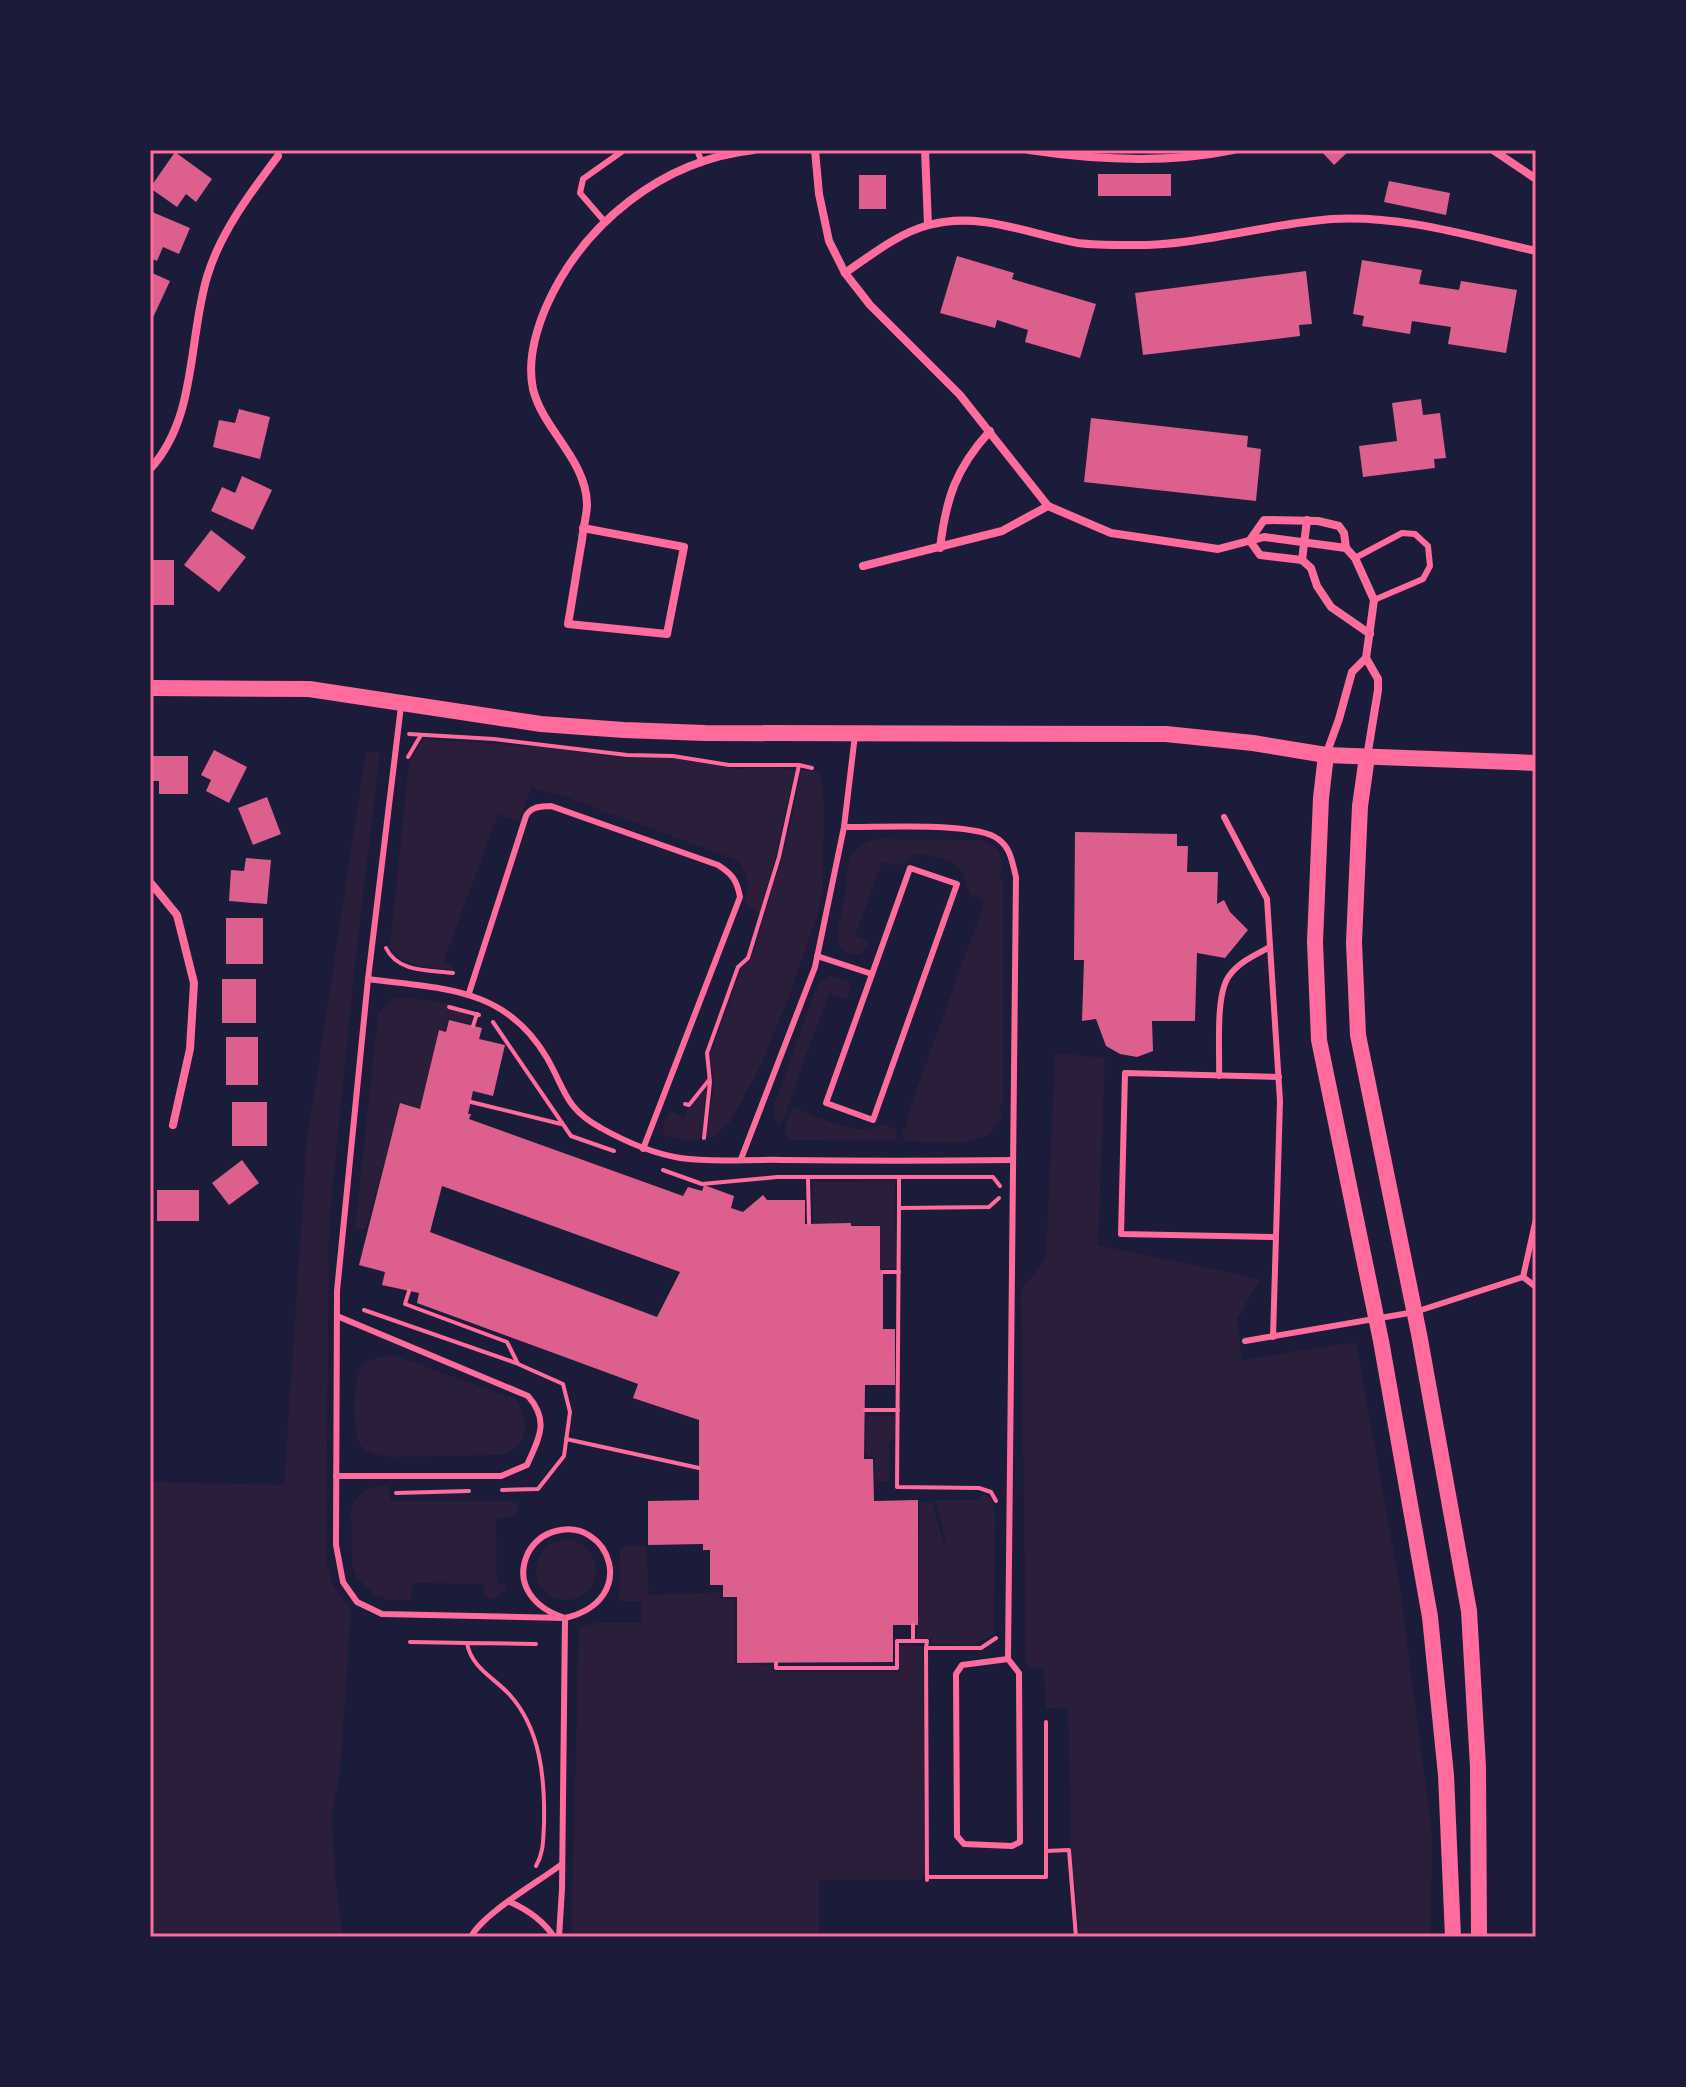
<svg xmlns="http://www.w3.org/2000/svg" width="1686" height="2087" font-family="'Archivo Narrow',sans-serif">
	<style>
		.green { fill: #2a1e3b }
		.building { fill: #dd5f8e; fill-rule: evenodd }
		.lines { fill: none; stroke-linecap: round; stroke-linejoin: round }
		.path { stroke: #ff6b9d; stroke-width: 4 }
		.service { stroke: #ff6b9d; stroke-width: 6 }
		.minor { stroke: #ff6b9d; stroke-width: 8 }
		.secondary { stroke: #ff6b9d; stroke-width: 16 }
		.neatline { fill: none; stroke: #ff6b9d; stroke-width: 3 }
	</style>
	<rect width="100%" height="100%" fill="#1b1b3a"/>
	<g class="green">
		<path d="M424 739 540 747 618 757 671 758 737 769 774 767 795 771 762 915 744 904C750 887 749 877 739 861L566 797 531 788 519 822 498 814 444 960 454 970C430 967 404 969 390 947L409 762Z"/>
		<path d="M366 752H380L355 964 329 1223 326 1562 333 1586 351 1609 340 1772 332 1813 335 1878 343 1937H150V1482L284 1485 307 1140Z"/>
		<path d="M801 771H817L821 777 824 801 823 888 819 910 788 999 761 1065 729 1124 724 1125 719 1133 709 1139 706 1134 714 1086 710 1055 742 967 751 960 786 843Z"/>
		<path d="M880 839 979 840C1004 846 1002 859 1000 879L1003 880V1102L999 1106 1002 1114C991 1153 938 1141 903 1141V1128L907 1129V1116L985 901 970 894 964 874 950 861 927 854H917L897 866 882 862 855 936 867 941 868 947 860 954C824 961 842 914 845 896 847 883 845 864 853 853 860 844 869 841 880 839Z"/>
		<path d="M829 976 847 980 851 986 848 999 829 993 781 1124 778 1125 775 1118 774 1105 818 984Z"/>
		<path d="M402 997 447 1003 472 1017 471 1024 448 1019 445 1030 439 1029 420 1109 402 1104 365 1229H355L378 1014 392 999Z"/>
		<path d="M1055 1053 1105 1058 1098 1245 1260 1279 1237 1319 1242 1360 1356 1342 1400 1588 1432 1835 1431 1937H1080L1071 1844 1068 1709 1046 1708 1044 1670 1026 1667 1021 1290 1046 1259Z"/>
		<path d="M707 1086 702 1134 698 1141 674 1138 664 1134C662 1127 665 1116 670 1111L685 1118 688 1108H691Z"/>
		<path d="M793 1107C819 1116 856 1139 883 1124L896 1130V1141L792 1140 786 1135 785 1127Z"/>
		<path d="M895 1181 896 1268 880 1269 879 1226 813 1223V1182Z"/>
		<path d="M393 1355 515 1399C531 1421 529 1443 503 1455L391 1457C380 1456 369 1454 361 1446 351 1434 352 1377 363 1365 372 1358 382 1356 393 1355Z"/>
		<path d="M869 1416H895L896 1435 889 1443V1481H875V1458L869 1457 866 1452V1419Z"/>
		<path d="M376 1486H389L390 1501H519L516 1517 496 1518 497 1584H506L507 1588 497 1597 489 1600 484 1595V1584L412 1583 411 1600H387L376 1596 358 1579 352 1567 351 1513 353 1503 365 1490Z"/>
		<path d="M985 1494 991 1499 995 1512 994 1634 974 1645 932 1644 931 1638H917L920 1503 932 1502 944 1545 946 1543 935 1500H976Z"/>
		<circle cx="566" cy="1570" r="30"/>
		<path d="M624 1546H646L649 1595 721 1592 720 1599H734L735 1664 772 1665 773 1671 900 1672V1645L923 1646 925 1875H921V1880H819V1937H571L579 1627 595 1623H642L641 1601H619L620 1548Z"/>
	</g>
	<g class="building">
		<path d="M1320 150H1350L1334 165Z"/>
		<path d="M175 152 212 179 196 202 186 194 177 207 150 188Z"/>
		<rect x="1098" y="174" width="73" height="22"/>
		<rect x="859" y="175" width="27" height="34"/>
		<path d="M1389 181 1450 193 1446 215 1384 202Z"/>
		<path d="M150 211 190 228 179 254 163 247 157 261 150 258Z"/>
		<path d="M957 256 1014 273 1012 279 1096 304 1080 358 1025 342 1028 330 997 320 995 328 940 313Z"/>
		<path d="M1362 260 1422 270 1419 284 1459 290 1461 281 1517 290 1506 353 1448 344 1451 327 1412 321 1410 334 1362 326 1364 316 1353 314Z"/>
		<path d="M1306 271 1312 324 1299 325 1300 336 1143 355 1135 293Z"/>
		<path d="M150 272 170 281 150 324Z"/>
		<path d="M1421 399 1423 415 1440 413 1446 458 1434 459 1435 468 1363 477 1359 446 1397 441 1392 403Z"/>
		<path d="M239 409 270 417 260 459 213 447 219 420 235 423Z"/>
		<path d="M1091 418 1248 436 1247 447 1261 449 1256 501 1084 482Z"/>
		<path d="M242 476 272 490 253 530 211 511 222 487 235 493Z"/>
		<path d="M211 530 246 557 219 592 184 565Z"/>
		<rect x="150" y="560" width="24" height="45"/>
		<path d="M214 750 247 767 229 803 206 791 211 780 201 775Z"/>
		<path d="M150 756H188V794H159V781H150Z"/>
		<path d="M267 797 281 834 253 845 238 808Z"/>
		<path d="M1075 832 1177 834V846H1188L1187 872H1218L1217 904 1224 900 1230 912 1248 930 1225 958 1197 953 1195 1021H1152L1153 1051 1137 1057 1120 1054 1106 1046 1096 1019 1082 1021 1084 960H1074Z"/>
		<path d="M246 858 271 860 267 904 229 901 231 870 244 871Z"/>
		<rect x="226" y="918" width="37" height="46"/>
		<rect x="222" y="979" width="34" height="44"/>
		<path d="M449 1020 482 1028 479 1039 505 1045 493 1096 473 1091 468 1114H471L469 1119 683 1196 688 1187 702 1191 704 1185 734 1196 731 1208 743 1212 763 1195 767 1200H805V1224L851 1223V1226H880V1269L883 1272V1329H895V1385H865L864 1459H873L874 1501 918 1500V1625H893V1662L737 1663V1597H723V1585H710V1550H703V1544L648 1545V1501L699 1500V1420L633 1398 638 1384 417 1303 419 1293 382 1285 385 1272 359 1265 400 1103 420 1109 439 1030 446 1032ZM442 1186 680 1272 657 1317 430 1232Z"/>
		<rect x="226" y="1037" width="32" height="48"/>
		<rect x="232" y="1102" width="35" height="44"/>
		<path d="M242 1160 259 1183 229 1205 212 1183Z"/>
		<rect x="157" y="1190" width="42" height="31"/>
	</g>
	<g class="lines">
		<g class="path">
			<path d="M409 734 494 739 627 755 673 756 729 765H799L779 857 748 958 738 967 707 1053 710 1082 704 1138"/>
			<path d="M408 757 421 735"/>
			<path d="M799 765 812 768"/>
			<path d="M386 948C398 973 429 970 453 973"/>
			<path d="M449 1007 479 1015"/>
			<path d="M493 1022 571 1136 614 1151"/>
			<path d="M473 1026 477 1014"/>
			<path d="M471 1102 561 1124"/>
			<path d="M685 1104 689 1105 709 1080"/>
			<path d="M663 1170 702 1184 777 1177H993L1000 1186"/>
			<path d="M808 1178 809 1223"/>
			<path d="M899 1179V1208"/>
			<path d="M883 1272H899"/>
			<path d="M409 1291 405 1304 507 1342 518 1364 563 1384 570 1412 564 1456 538 1489 502 1490"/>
			<path d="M364 1310 516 1363"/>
			<path d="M865 1410H898"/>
			<path d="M566 1439 699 1468"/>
			<path d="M396 1493 469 1491"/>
			<path d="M996 1501 991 1492 979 1488 897 1487 899 1208 989 1207 999 1198"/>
			<path d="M913 1641V1625"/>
			<path d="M410 1642 467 1643"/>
			<path d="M776 1663V1668H897V1641H927L926 1648"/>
			<path d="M1046 1851 1069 1850 1076 1937"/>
			<path d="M536 1866C544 1852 543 1840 544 1824 545 1779 541 1729 509 1694 493 1677 471 1667 467 1643L536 1644"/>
			<path d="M927 1877H1046V1722"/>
			<path d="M927 1880 926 1648H981L996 1638"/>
		</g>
		<g class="service">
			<path d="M697 150 701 160"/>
			<path d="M605 222 580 193 583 179 624 150"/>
			<path d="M1355 558 1402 533 1415 534 1428 546 1430 566 1423 579 1374 600"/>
			<path d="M401 706 368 979 337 1291 336 1545 343 1582 357 1602 382 1614 565 1618C641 1600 609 1517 556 1531 544 1534 534 1542 528 1553 513 1585 536 1609 565 1618"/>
			<path d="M1224 817 1267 899 1280 1101 1273 1337"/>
			<path d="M844 827C876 828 976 821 998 839 1011 848 1012 862 1016 877L1008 1659 1019 1673 1020 1842 1012 1846 964 1844 957 1836 956 1674 962 1665 1008 1659"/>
			<path d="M910 868 957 884 873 1120 826 1103Z"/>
			<path d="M817 956 872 974"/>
			<path d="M368 979C441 989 505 986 547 1058 565 1089 565 1109 601 1128 626 1142 651 1153 680 1158 713 1163 749 1159 783 1160 859 1161 936 1161 1013 1160"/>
			<path d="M469 993 526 816C531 806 541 807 551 806L718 865C732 874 737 880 740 897L643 1149"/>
			<path d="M1219 1076C1220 1051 1215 995 1229 976 1239 962 1255 955 1270 947"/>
			<path d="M741 1159 815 967 844 827 855 735"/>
			<path d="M1276 1237 1121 1234 1125 1073 1279 1077"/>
			<path d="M1523 1277 1536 1287"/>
			<path d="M1245 1341 1415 1312 1523 1277 1536 1219"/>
			<path d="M336 1476H501L527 1465C539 1438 550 1421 528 1396L337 1316"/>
			<path d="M510 1902C528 1910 543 1920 554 1937"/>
			<path d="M471 1937C482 1914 540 1881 562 1864"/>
			<path d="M559 1937 562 1889 565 1618"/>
		</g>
		<g class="minor">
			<path d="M815 150 819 194 829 241 845 273 870 305 960 395 1048 506 1111 533 1218 549 1264 537 1346 548 1355 558 1374 600 1366 658 1352 672 1339 719 1326 755"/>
			<path d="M925 150 928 225"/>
			<path d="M1029 150C1096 160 1166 164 1233 150"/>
			<path d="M1493 150 1536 179"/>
			<path d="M845 273C870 256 898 233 929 225 980 211 1029 234 1078 243 1094 245 1111 245 1127 245 1196 247 1264 224 1332 219 1402 215 1469 236 1536 251"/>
			<path d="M150 469C197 418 188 341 207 277 220 233 251 192 278 156"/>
			<path d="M583 528 684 547 667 634 568 624C573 596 577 568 582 540 583 528 587 515 587 504 586 459 543 430 533 389 527 361 535 333 546 307 583 223 663 160 754 150"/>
			<path d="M1250 540 1264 520 1318 521 1339 526 1344 533 1346 548"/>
			<path d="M1250 541 1260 555 1302 560 1311 568 1317 586 1331 607 1370 634"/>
			<path d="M940 548C946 498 956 468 990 431"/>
			<path d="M1302 560 1307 520"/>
			<path d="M863 566 1002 531 1048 506"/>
			<path d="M1366 658 1378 679V690L1367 757"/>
			<path d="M150 882 177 915 194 983 190 1049 173 1125"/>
		</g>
		<g class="secondary">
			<path d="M150 688 309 689 541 724 624 730 705 733 1166 734 1253 743 1326 755 1536 763"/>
			<path d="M1326 755 1321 798 1315 942 1319 1040 1381 1341 1430 1617 1446 1775 1453 1937"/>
			<path d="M1367 757 1360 806 1354 942 1358 1035 1419 1334 1469 1611 1478 1767 1479 1937"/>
		</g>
	</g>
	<rect width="1686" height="2087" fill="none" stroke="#1b1b3a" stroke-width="304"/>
	<rect x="152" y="152" width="1382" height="1783" class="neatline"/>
</svg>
